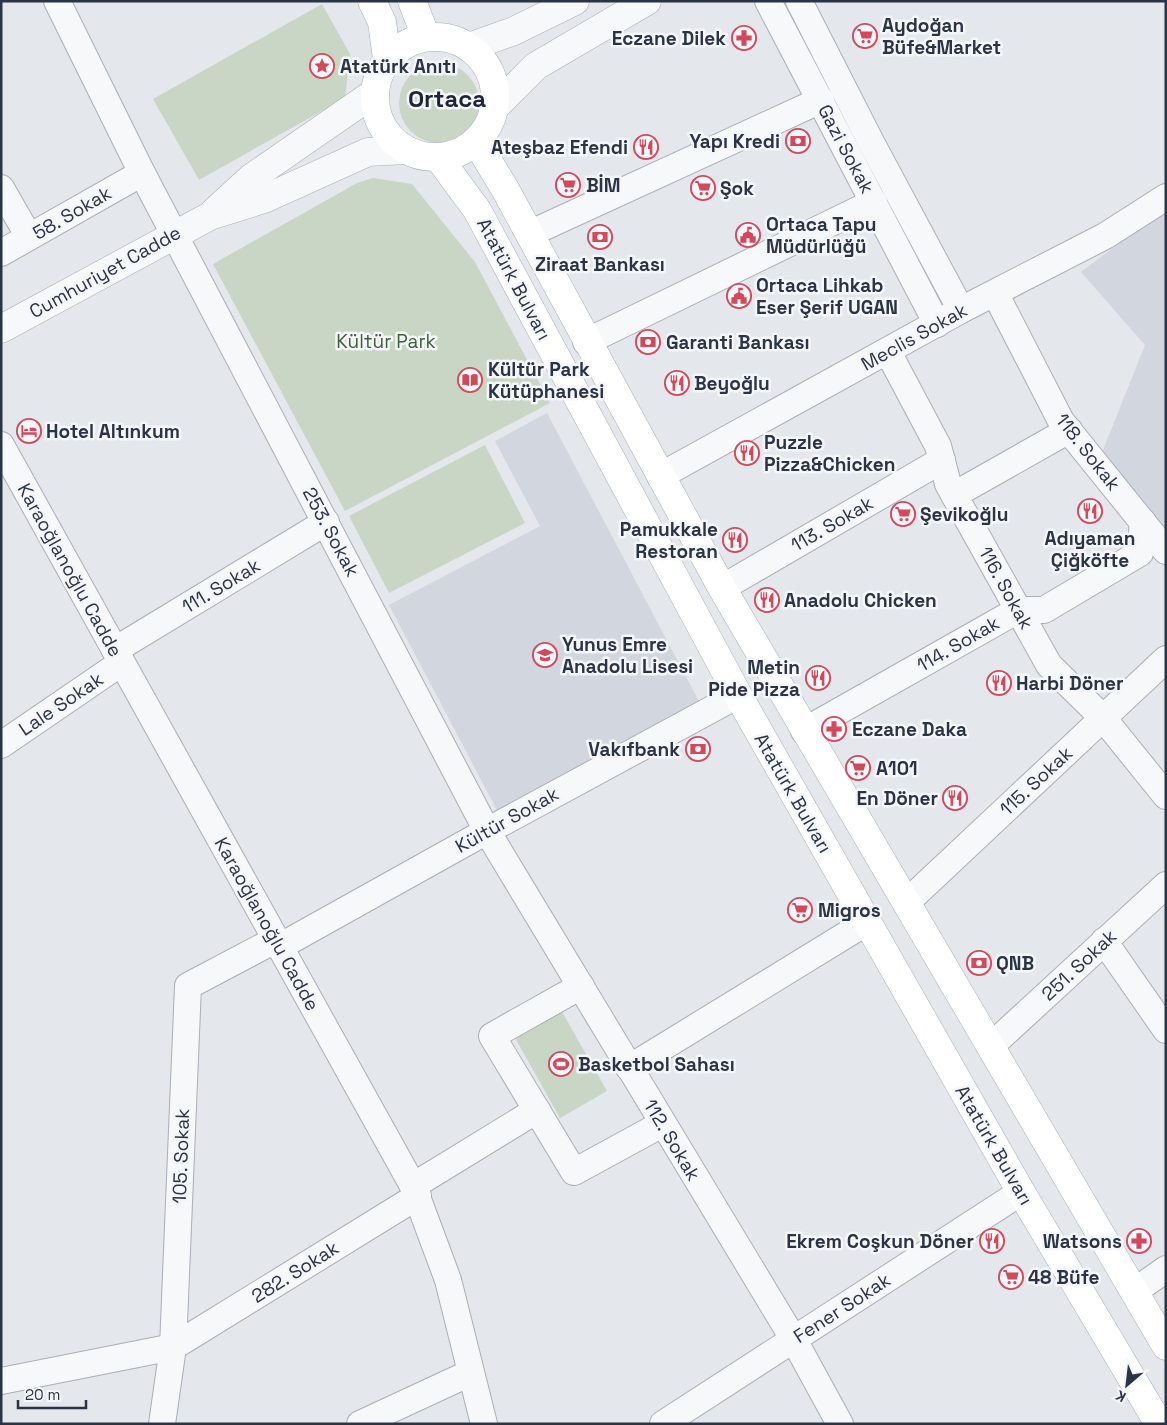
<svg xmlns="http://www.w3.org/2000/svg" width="1167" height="1425" font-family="'Space Grotesk',sans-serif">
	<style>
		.built { fill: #d2d6de }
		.green { fill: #c9d6c5 }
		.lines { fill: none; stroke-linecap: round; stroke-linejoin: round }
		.minor-casing { stroke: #a9aeb7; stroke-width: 28 }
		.tertiary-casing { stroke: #a9aeb7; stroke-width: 29 }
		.secondary-casing { stroke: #a9aeb7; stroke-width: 29 }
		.minor { stroke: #f7f8fa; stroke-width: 26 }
		.tertiary { stroke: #f7f8fa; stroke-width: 28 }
		.secondary { stroke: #fff; stroke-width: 28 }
		.labels { text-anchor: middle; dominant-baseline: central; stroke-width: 5; stroke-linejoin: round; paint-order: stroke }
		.poi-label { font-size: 19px; font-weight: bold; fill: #2b3445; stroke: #f4f6f9; text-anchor: start }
		.street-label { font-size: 19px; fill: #2b3445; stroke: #f4f6f9 }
		.park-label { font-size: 19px; fill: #3f6138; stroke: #f4f6f9 }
		.district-label { font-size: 24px; font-weight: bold; fill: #1d2536; stroke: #f4f6f9 }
	</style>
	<rect width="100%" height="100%" fill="#e4e7ec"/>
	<g class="built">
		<path d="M1166 208V533L1099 460 1145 345 1081 272Z"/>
		<path d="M547 413 701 705 498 812 389 605 540 526 495 441Z"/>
	</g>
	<g class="green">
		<path d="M322 4 350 54 345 98 199 180 153 99Z"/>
		<circle cx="439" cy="103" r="40"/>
		<path d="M373 178 412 184 475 262 550 403 345 511 213 264 357 183Z"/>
		<path d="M485 445 525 523 389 593 349 516Z"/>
		<path d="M561 1010 607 1091 560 1118 514 1036Z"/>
	</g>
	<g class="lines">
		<defs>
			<g id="minor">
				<path d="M57 1 142 173 487 831 794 1340 840 1424"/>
				<path d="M768 1 937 324"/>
				<path d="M799 1 872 144 961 310"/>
				<path d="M1 188 29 237"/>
				<path d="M529 234 821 100"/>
				<path d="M1 253 142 173"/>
				<path d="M995 293 1061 421 1166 551"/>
				<path d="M586 342 874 202"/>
				<path d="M888 352 938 446 948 484 1049 665 1103 718 1166 796"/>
				<path d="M1 445 413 1186 448 1280 484 1424"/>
				<path d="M660 476 961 310 1105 236 1166 197"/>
				<path d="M954 495 1069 430"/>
				<path d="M722 588 942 460"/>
				<path d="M115 650 326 522"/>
				<path d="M804 731 1018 610H1044L1140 553 1143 522"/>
				<path d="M1 745 121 663"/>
				<path d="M906 903 1166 659"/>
				<path d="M1104 941 1166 1030"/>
				<path d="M279 947 487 831 738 695"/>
				<path d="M581 986 492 1036 574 1172 662 1124"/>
				<path d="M992 1045 1166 885"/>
				<path d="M629 1068 867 922"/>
				<path d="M413 1186 537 1110"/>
				<path d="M1135 1291 1166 1269"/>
				<path d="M1 1381 173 1347 418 1196"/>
				<path d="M162 1424 173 1347 188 986 275 940"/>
				<path d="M360 1424 470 1373"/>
				<path d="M663 1424 1021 1192"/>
			</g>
			<g id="tertiary">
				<path d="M469 47 514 31 575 1"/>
				<path d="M494 108 536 66 647 1"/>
				<path d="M215 211 251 178 374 93"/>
				<path d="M1 329 210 216 264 199 368 152 406 150"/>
			</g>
			<g id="secondary">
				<path d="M372 1 382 22 387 59"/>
				<path d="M412 1 426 37"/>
				<circle cx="435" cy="97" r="60"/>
				<path d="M476 141 505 189 722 588 1166 1346"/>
				<path d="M438 157 477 210 738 695 1021 1192 1159 1424"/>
			</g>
		</defs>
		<use href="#minor" class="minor-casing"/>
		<use href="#tertiary" class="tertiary-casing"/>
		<use href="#secondary" class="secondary-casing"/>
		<use href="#minor" class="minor"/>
		<use href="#tertiary" class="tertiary"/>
		<use href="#secondary" class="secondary"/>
	</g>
	<defs>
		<symbol id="supermarket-ring" viewBox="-11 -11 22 22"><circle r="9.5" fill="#f4f6f9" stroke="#d1495b" stroke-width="1.5"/><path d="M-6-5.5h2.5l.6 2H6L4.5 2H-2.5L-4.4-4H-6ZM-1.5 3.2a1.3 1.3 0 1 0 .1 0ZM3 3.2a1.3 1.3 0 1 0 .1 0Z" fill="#d1495b"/></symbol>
		<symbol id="pharmacy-ring" viewBox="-11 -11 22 22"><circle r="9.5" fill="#f4f6f9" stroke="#d1495b" stroke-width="1.5"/><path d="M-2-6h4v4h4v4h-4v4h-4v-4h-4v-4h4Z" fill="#d1495b"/></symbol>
		<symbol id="sight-ring" viewBox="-11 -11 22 22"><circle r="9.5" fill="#f4f6f9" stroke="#d1495b" stroke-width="1.5"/><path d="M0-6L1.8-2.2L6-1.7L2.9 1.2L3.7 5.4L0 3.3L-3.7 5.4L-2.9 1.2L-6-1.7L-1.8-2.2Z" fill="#d1495b"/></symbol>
		<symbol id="bank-ring" viewBox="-11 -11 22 22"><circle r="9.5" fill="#f4f6f9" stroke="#d1495b" stroke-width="1.5"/><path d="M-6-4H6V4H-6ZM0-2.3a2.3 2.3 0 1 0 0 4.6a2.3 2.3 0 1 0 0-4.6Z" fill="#d1495b"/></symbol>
		<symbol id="restaurant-ring" viewBox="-11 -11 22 22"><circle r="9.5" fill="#f4f6f9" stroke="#d1495b" stroke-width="1.5"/><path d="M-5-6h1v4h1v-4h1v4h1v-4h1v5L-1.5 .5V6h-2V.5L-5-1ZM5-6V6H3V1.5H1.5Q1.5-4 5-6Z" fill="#d1495b"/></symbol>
		<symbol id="civic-ring" viewBox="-11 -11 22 22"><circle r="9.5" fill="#f4f6f9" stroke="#d1495b" stroke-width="1.5"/><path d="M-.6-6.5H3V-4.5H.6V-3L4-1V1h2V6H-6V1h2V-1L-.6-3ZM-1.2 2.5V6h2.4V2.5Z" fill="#d1495b"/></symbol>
		<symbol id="library-ring" viewBox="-11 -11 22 22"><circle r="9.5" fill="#f4f6f9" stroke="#d1495b" stroke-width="1.5"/><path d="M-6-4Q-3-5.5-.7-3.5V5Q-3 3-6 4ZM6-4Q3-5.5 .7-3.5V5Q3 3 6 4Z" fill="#d1495b"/></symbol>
		<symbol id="hotel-ring" viewBox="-11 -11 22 22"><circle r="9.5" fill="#f4f6f9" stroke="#d1495b" stroke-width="1.5"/><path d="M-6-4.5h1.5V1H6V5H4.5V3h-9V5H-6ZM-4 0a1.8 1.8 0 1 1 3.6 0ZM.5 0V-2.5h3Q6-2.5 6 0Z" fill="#d1495b"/></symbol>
		<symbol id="school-ring" viewBox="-11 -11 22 22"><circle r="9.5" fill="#f4f6f9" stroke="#d1495b" stroke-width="1.5"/><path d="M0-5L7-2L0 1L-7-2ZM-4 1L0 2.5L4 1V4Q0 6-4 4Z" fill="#d1495b"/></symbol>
		<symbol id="stadium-ring" viewBox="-11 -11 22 22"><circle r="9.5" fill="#f4f6f9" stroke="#d1495b" stroke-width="1.5"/><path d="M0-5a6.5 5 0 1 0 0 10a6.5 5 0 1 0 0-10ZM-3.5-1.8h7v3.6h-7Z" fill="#d1495b"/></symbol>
	</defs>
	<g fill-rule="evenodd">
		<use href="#supermarket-ring" x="851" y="22" width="28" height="28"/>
		<use href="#pharmacy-ring" x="730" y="24" width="28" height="28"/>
		<use href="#sight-ring" x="308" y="52" width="28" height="28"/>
		<use href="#bank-ring" x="784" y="127" width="28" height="28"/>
		<use href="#restaurant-ring" x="632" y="133" width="28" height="28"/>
		<use href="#supermarket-ring" x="554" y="171" width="28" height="28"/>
		<use href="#supermarket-ring" x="689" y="174" width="28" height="28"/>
		<use href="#civic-ring" x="734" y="221" width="28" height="28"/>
		<use href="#bank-ring" x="586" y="223" width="28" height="28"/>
		<use href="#civic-ring" x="725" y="282" width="28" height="28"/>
		<use href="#bank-ring" x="634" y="328" width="28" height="28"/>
		<use href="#library-ring" x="456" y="366" width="28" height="28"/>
		<use href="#restaurant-ring" x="663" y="369" width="28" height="28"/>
		<use href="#hotel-ring" x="15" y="417" width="28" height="28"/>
		<use href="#restaurant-ring" x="733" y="439" width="28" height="28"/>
		<use href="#restaurant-ring" x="1076" y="497" width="28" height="28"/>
		<use href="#supermarket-ring" x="889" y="500" width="28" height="28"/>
		<use href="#restaurant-ring" x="721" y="526" width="28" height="28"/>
		<use href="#restaurant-ring" x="753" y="586" width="28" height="28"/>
		<use href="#school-ring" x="531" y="641" width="28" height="28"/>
		<use href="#restaurant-ring" x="804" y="664" width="28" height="28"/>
		<use href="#restaurant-ring" x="985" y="669" width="28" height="28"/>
		<use href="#pharmacy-ring" x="820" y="715" width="28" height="28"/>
		<use href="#bank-ring" x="684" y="735" width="28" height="28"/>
		<use href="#supermarket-ring" x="844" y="754" width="28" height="28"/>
		<use href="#restaurant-ring" x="941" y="784" width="28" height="28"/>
		<use href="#supermarket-ring" x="786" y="896" width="28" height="28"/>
		<use href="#bank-ring" x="965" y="949" width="28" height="28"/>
		<use href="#stadium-ring" x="547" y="1050" width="28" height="28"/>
		<use href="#restaurant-ring" x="978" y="1227" width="28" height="28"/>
		<use href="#pharmacy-ring" x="1125" y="1227" width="28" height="28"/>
		<use href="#supermarket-ring" x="997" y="1263" width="28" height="28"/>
	</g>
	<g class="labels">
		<g class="poi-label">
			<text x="882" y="25">Aydoğan<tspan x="882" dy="22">Büfe&amp;Market</tspan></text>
			<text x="726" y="38" text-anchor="end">Eczane Dilek</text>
			<text x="340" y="66">Atatürk Anıtı</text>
			<text x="780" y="141" text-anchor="end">Yapı Kredi</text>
			<text x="628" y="147" text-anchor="end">Ateşbaz Efendi</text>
			<text x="586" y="185">BİM</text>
			<text x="720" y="188">Şok</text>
			<text x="766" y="224">Ortaca Tapu<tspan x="766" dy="22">Müdürlüğü</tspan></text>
			<text x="600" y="264" text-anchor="middle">Ziraat Bankası</text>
			<text x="756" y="285">Ortaca Lihkab<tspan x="756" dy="22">Eser Şerif UGAN</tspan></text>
			<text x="666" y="342">Garanti Bankası</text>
			<text x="488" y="369">Kültür Park<tspan x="488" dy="22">Kütüphanesi</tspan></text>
			<text x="694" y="383">Beyoğlu</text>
			<text x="46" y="431">Hotel Altınkum</text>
			<text x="764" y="442">Puzzle<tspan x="764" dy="22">Pizza&amp;Chicken</tspan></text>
			<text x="920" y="514">Şevikoğlu</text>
			<text x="718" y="529" text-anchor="end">Pamukkale<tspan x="718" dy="22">Restoran</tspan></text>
			<text x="1090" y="538" text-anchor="middle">Adıyaman<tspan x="1090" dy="22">Çiğköfte</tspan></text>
			<text x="784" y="600">Anadolu Chicken</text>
			<text x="562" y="644">Yunus Emre<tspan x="562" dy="22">Anadolu Lisesi</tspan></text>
			<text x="800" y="667" text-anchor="end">Metin<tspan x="800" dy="22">Pide Pizza</tspan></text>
			<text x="1016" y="683">Harbi Döner</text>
			<text x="852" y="729">Eczane Daka</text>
			<text x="680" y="749" text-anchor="end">Vakıfbank</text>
			<text x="876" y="768">A101</text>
			<text x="938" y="798" text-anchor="end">En Döner</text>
			<text x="818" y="910">Migros</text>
			<text x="996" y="963">QNB</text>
			<text x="578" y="1064">Basketbol Sahası</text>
			<text x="974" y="1241" text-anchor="end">Ekrem Coşkun Döner</text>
			<text x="1122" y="1241" text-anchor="end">Watsons</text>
			<text x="1028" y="1277">48 Büfe</text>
		</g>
		<g class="street-label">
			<text transform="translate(846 149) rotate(62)">Gazi Sokak</text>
			<text transform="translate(72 213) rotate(-30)">58. Sokak</text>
			<text transform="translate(105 272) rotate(-29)">Cumhuriyet Cadde</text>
			<text transform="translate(514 279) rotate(62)">Atatürk Bulvarı</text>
			<text transform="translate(914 337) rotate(-29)">Meclis Sokak</text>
			<text transform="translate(1088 452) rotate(52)">118. Sokak</text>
			<text transform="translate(832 524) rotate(-30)">113. Sokak</text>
			<text transform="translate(331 532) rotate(62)">253. Sokak</text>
			<text transform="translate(70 570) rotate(61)">Karaoğlanoğlu Cadde</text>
			<text transform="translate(221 586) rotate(-31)">111. Sokak</text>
			<text transform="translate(1006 588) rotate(61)">116. Sokak</text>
			<text transform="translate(958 644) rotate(-30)">114. Sokak</text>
			<text transform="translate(61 704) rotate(-34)">Lale Sokak</text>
			<text transform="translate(1036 781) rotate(-43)">115. Sokak</text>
			<text transform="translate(793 793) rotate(60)">Atatürk Bulvarı</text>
			<text transform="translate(507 820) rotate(-29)">Kültür Sokak</text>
			<text transform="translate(267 924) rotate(61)">Karaoğlanoğlu Cadde</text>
			<text transform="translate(1079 965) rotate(-43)">251. Sokak</text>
			<text transform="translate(672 1140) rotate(59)">112. Sokak</text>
			<text transform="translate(994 1145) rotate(60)">Atatürk Bulvarı</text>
			<text transform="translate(181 1156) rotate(-88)">105. Sokak</text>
			<text transform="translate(295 1272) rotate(-32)">282. Sokak</text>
			<text transform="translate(842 1308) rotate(-33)">Fener Sokak</text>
		</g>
		<g class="park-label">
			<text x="386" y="341">Kültür Park</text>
		</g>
		<g class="district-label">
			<text x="447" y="98">Ortaca</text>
		</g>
	</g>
	<rect width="1167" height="1425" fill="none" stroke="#2b3445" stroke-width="5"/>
	<g transform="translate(1127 1385) rotate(208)" stroke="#f4f6f9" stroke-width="4" paint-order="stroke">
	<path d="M0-4L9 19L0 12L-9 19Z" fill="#2b3445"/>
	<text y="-8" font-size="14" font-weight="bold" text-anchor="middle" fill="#2b3445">K</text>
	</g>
	<path d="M18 1400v8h68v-8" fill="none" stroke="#2b3445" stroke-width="2.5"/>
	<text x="25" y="1400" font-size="15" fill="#2b3445" stroke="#f4f6f9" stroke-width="4" paint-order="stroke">20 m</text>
</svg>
